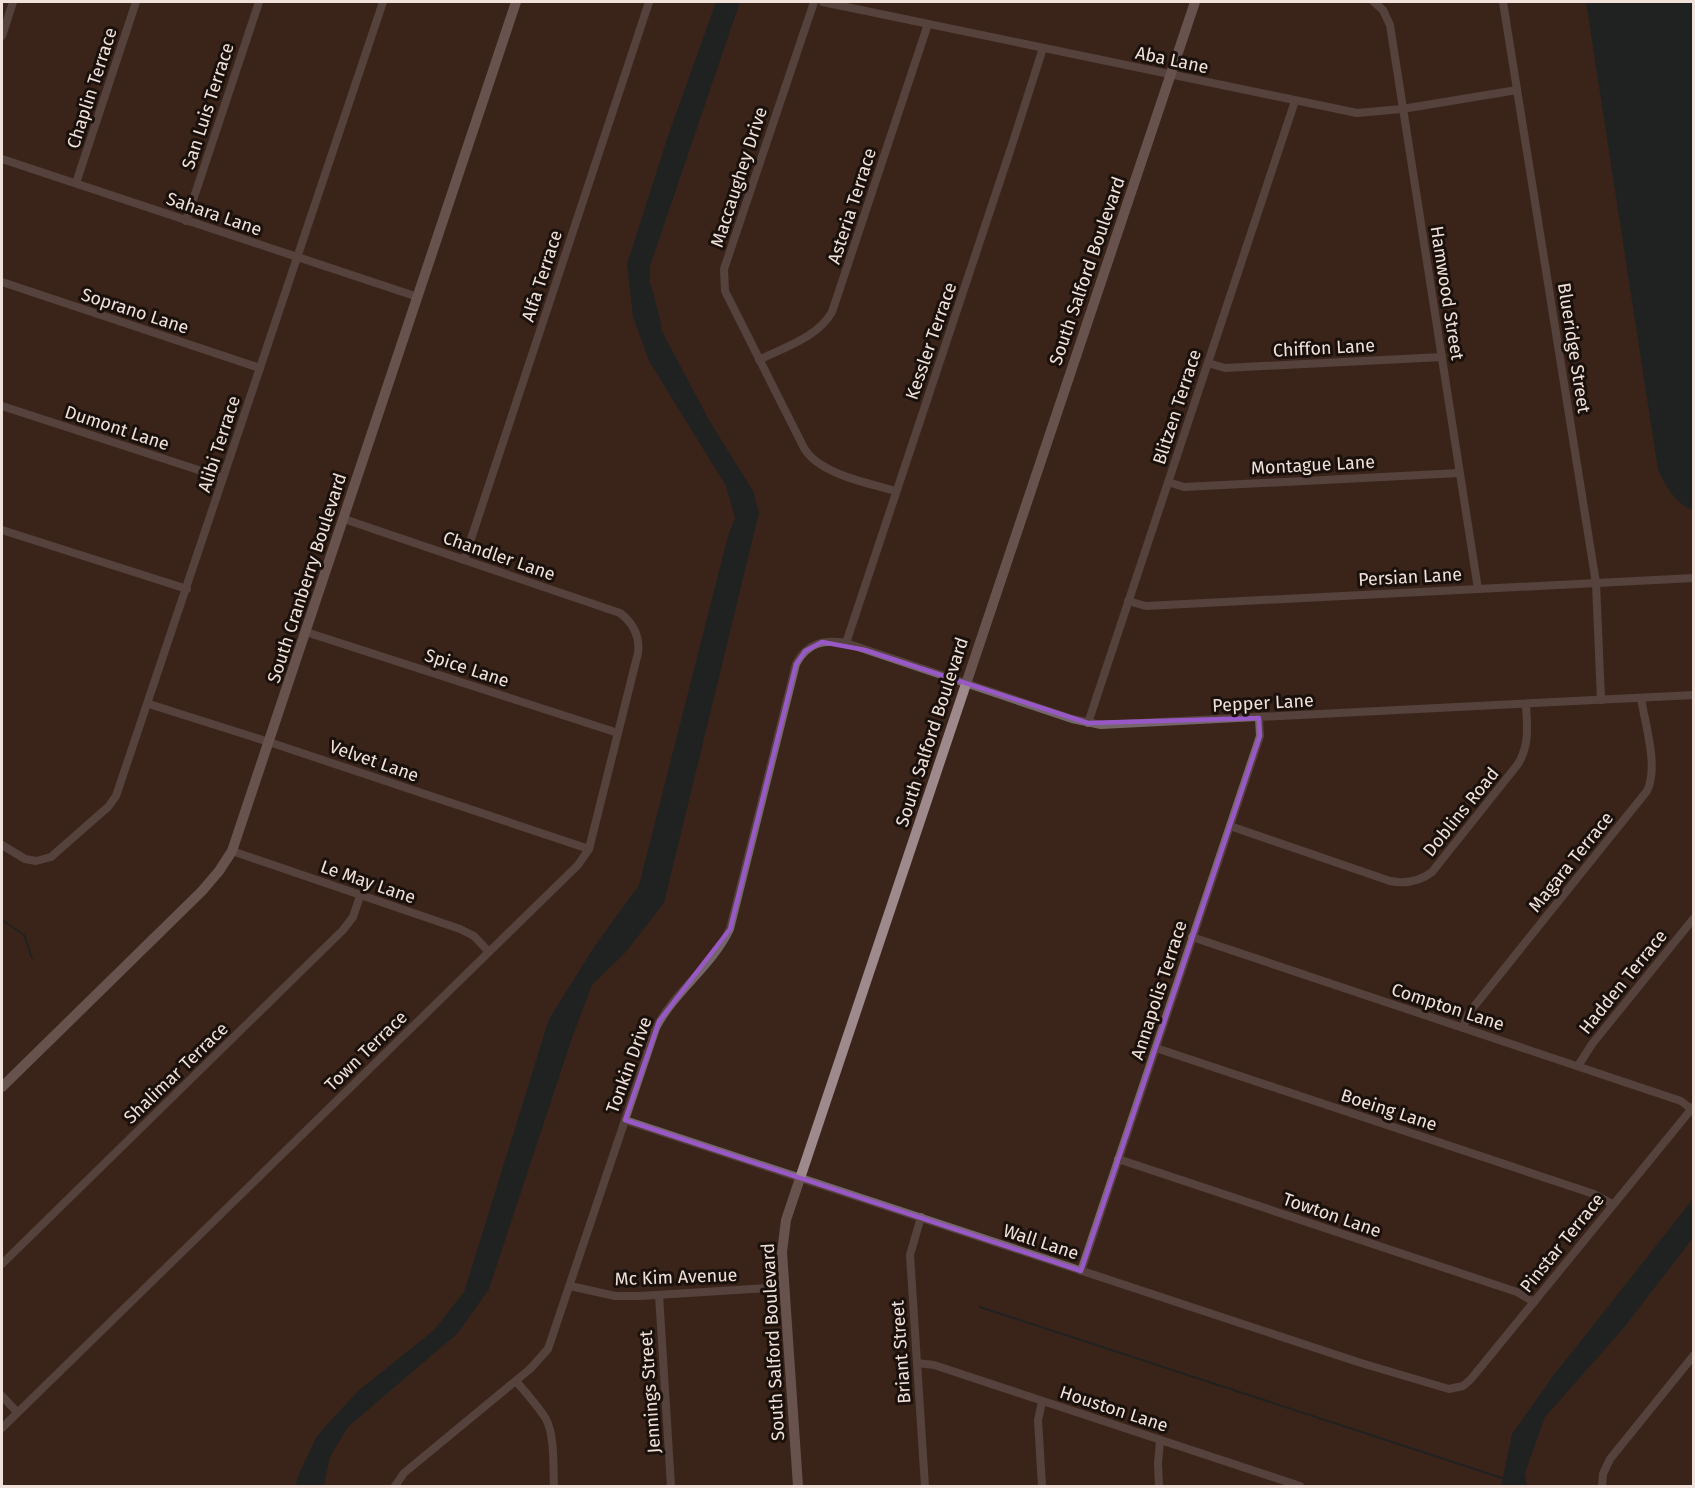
<svg xmlns="http://www.w3.org/2000/svg" width="1695" height="1488" font-family="'Fira Sans',sans-serif">
	<style>
		.water { fill: #001d2b }
		.lines { fill: none; stroke-linecap: round; stroke-linejoin: round }
		.stream { stroke: #001d2b; stroke-width: 2 }
		.canal { stroke: #001d2b; stroke-width: 9 }
		.street { stroke: #756769; stroke-width: 8 }
		.secondary { stroke: #9e898c; stroke-width: 10 }
		.marked { fill: none; stroke: #9859c6; stroke-width: 4.5; stroke-linejoin: round }
		.labels { text-anchor: middle; dominant-baseline: central; stroke-width: 6; stroke-linejoin: round; paint-order: stroke }
		.street-label { font-size: 18px; fill: #f0e1da; stroke: #1b110c }
	</style>
	<rect width="100%" height="100%" fill="#3b251a"/>
	<g class="water">
		<path d="M716 2H740L650 266 649 307 709 420 753 491 759 513 664 903 625 953 592 985 573 1035 489 1289 458 1333 348 1427 330 1457 324 1486H296L297 1478 317 1436 358 1391 434 1330 464 1292 549 1019 596 944 639 885 728 536 735 518 726 486 649 361 633 317 627 264 668 136Z"/>
		<path d="M1586 2H1693V510C1675 504 1666 486 1658 470Z"/>
		<path d="M1693 1199V1238L1622 1330 1545 1417 1525 1473 1527 1486H1501L1512 1434 1553 1376Z"/>
	</g>
	<g class="lines">
		<g class="stream">
			<path d="M2 920 24 935 32 958"/>
			<path d="M980 1307 1505 1479"/>
		</g>
		<path class="canal" d="M647 287 657 326"/>
		<g class="street">
			<path d="M814 2 724 269 725 291 804 448C819 474 868 483 896 491"/>
			<path d="M823 2 1357 113 1402 109 1517 90"/>
			<path d="M1374 2 1383 10 1390 25 1478 589"/>
			<path d="M1503 2 1596 583 1601 700"/>
			<path d="M2 36 13 2"/>
			<path d="M2 159 418 297"/>
			<path d="M76 183 136 2"/>
			<path d="M186 221 259 2"/>
			<path d="M2 282 260 368"/>
			<path d="M759 360C784 347 817 338 832 312L928 24"/>
			<path d="M1208 363 1225 368 1442 357"/>
			<path d="M2 406 223 478"/>
			<path d="M1168 482 1184 487 1460 473"/>
			<path d="M2 530 187 589"/>
			<path d="M464 560 649 2"/>
			<path d="M1128 601 1146 606 1694 578"/>
			<path d="M306 632 618 733"/>
			<path d="M846 643 1012 145 1043 48"/>
			<path d="M149 704 269 742 589 849"/>
			<path d="M1088 723 1295 101"/>
			<path d="M1230 826 1390 881C1406 884 1419 882 1432 872L1518 764C1530 744 1527 726 1526 704"/>
			<path d="M2 845 25 859 36 861 51 857 108 807 116 796 383 2"/>
			<path d="M232 851 460 929 474 936 489 952"/>
			<path d="M1192 937 1681 1101 1691 1109"/>
			<path d="M1463 1028 1468 1014 1647 791C1659 767 1645 724 1641 698"/>
			<path d="M1156 1048 1594 1194 1612 1204"/>
			<path d="M1578 1066 1592 1044 1694 918"/>
			<path d="M625 1120 1361 1363 1449 1389 1463 1386 1471 1379 1694 1106"/>
			<path d="M1118 1159 1517 1292 1534 1302"/>
			<path d="M921 1217 910 1255 925 1486"/>
			<path d="M2 1264 343 930 353 917 360 896"/>
			<path d="M1081 1271 1260 736 1259 718"/>
			<path d="M570 1286 615 1296H640L784 1287"/>
			<path d="M659 1295 671 1486"/>
			<path d="M917 1363 934 1365 1300 1486"/>
			<path d="M516 1381C526 1393 538 1406 546 1419 555 1436 553 1468 554 1486"/>
			<path d="M2 1396 17 1412"/>
			<path d="M2 1428 578 865 589 849 638 653C640 637 633 623 620 613L344 519"/>
			<path d="M395 1486 404 1473 530 1369 548 1349 656 1028C675 991 712 967 730 929L796 664C807 643 824 639 846 643L1072 719 1101 725 1694 695"/>
			<path d="M1042 1486 1038 1420 1042 1402"/>
			<path d="M1159 1486 1158 1463 1160 1441"/>
			<path d="M1602 1486 1603 1474 1610 1459 1694 1355"/>
		</g>
		<g class="secondary">
			<path d="M2 1087 202 891 219 871 232 851 516 2"/>
			<path d="M798 1486 782 1252 786 1220 1195 2"/>
		</g>
	</g>
	<path d="M0 0H1695V1488H0ZM822 642 865 650 1088 723 1259 718 1260 736 1081 1271 625 1120 659 1021 730 929 796 664 805 651Z" fill="#3b251a" fill-opacity=".55" fill-rule="evenodd"/>
	<path class="marked" d="M822 642 865 650 1088 723 1259 718 1260 736 1081 1271 625 1120 659 1021 730 929 796 664 805 651Z"/>
	<g class="labels">
		<g class="street-label">
			<text transform="translate(1172 60) rotate(12)">Aba Lane</text>
			<text transform="translate(92 88) rotate(-72)">Chaplin Terrace</text>
			<text transform="translate(208 106) rotate(-72)">San Luis Terrace</text>
			<text transform="translate(739 177) rotate(-72)">Maccaughey Drive</text>
			<text transform="translate(852 206) rotate(-72)">Asteria Terrace</text>
			<text transform="translate(214 214) rotate(19)">Sahara Lane</text>
			<text transform="translate(1087 271) rotate(-71)">South Salford Boulevard</text>
			<text transform="translate(542 276) rotate(-72)">Alfa Terrace</text>
			<text transform="translate(1447 293) rotate(81)">Hamwood Street</text>
			<text transform="translate(135 311) rotate(18)">Soprano Lane</text>
			<text transform="translate(931 341) rotate(-71)">Kessler Terrace</text>
			<text transform="translate(1324 348) rotate(-3)">Chiffon Lane</text>
			<text transform="translate(1574 348) rotate(81)">Blueridge Street</text>
			<text transform="translate(1177 407) rotate(-72)">Blitzen Terrace</text>
			<text transform="translate(117 428) rotate(18)">Dumont Lane</text>
			<text transform="translate(219 444) rotate(-72)">Alibi Terrace</text>
			<text transform="translate(1313 465) rotate(-3)">Montague Lane</text>
			<text transform="translate(499 556) rotate(19)">Chandler Lane</text>
			<text transform="translate(1410 577) rotate(-3)">Persian Lane</text>
			<text transform="translate(307 578) rotate(-72)">South Cranberry Boulevard</text>
			<text transform="translate(467 668) rotate(18)">Spice Lane</text>
			<text transform="translate(1263 703) rotate(-3)">Pepper Lane</text>
			<text transform="translate(932 732) rotate(-72)">South Salford Boulevard</text>
			<text transform="translate(374 761) rotate(19)">Velvet Lane</text>
			<text transform="translate(1461 812) rotate(-51)">Doblins Road</text>
			<text transform="translate(1571 862) rotate(-51)">Magara Terrace</text>
			<text transform="translate(368 882) rotate(19)">Le May Lane</text>
			<text transform="translate(1623 982) rotate(-51)">Hadden Terrace</text>
			<text transform="translate(1159 990) rotate(-72)">Annapolis Terrace</text>
			<text transform="translate(1448 1007) rotate(18)">Compton Lane</text>
			<text transform="translate(366 1051) rotate(-44)">Town Terrace</text>
			<text transform="translate(629 1065) rotate(-70)">Tonkin Drive</text>
			<text transform="translate(176 1073) rotate(-44)">Shalimar Terrace</text>
			<text transform="translate(1389 1110) rotate(18)">Boeing Lane</text>
			<text transform="translate(1332 1215) rotate(19)">Towton Lane</text>
			<text transform="translate(1041 1242) rotate(18)">Wall Lane</text>
			<text transform="translate(1562 1243) rotate(-51)">Pinstar Terrace</text>
			<text transform="translate(676 1277) rotate(-2)">Mc Kim Avenue</text>
			<text transform="translate(773 1342) rotate(-93)">South Salford Boulevard</text>
			<text transform="translate(901 1352) rotate(-94)">Briant Street</text>
			<text transform="translate(650 1392) rotate(-94)">Jennings Street</text>
			<text transform="translate(1114 1409) rotate(18)">Houston Lane</text>
		</g>
	</g>
	<rect width="1695" height="1488" fill="none" stroke="#f0e1da" stroke-width="6"/>
</svg>
